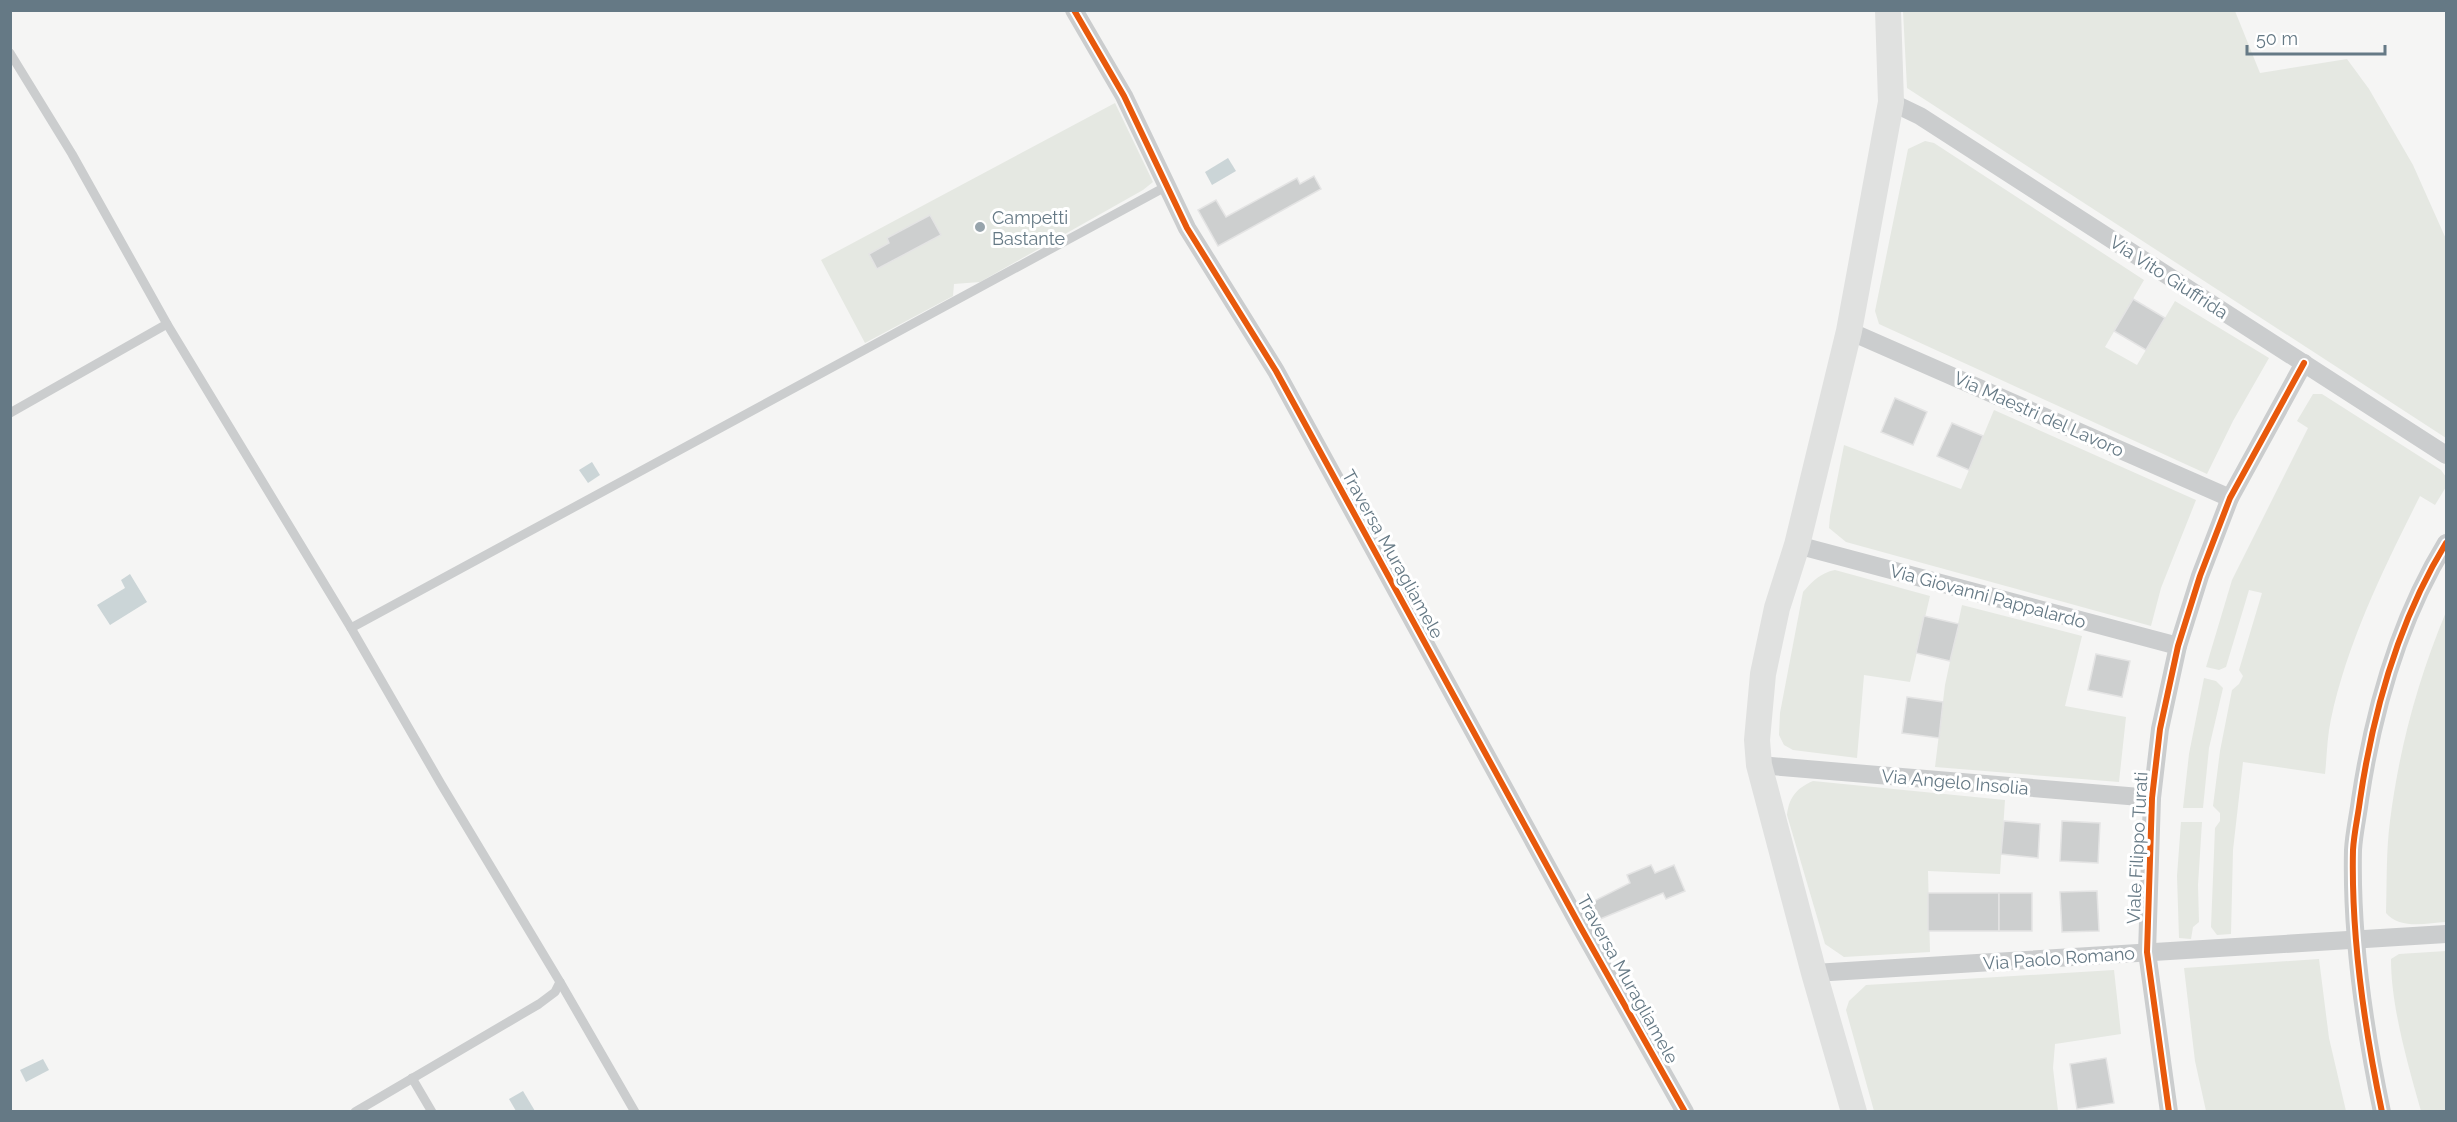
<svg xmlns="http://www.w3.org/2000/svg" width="2457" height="1122" font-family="Raleway,sans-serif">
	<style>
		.green { fill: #e5e8e2 }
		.water { fill: #cbd5d7 }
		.building { fill: #cdcfcf; stroke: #e4e4e4; stroke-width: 1.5 }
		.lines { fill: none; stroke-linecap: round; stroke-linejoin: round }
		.service { stroke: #cbcdce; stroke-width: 9 }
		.minor { stroke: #cbcdce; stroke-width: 18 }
		.secondary { stroke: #e0e1e0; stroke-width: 26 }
		.cycleway-casing { stroke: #fff; stroke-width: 10 }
		.cycleway { stroke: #e8590c; stroke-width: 6 }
		.poi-dot { fill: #97a4ac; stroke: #fff; stroke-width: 2 }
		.labels { text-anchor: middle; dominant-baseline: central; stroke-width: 6; stroke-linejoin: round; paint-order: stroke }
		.poi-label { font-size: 18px; fill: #657985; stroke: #fff; text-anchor: start }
		.street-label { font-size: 18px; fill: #657985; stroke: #fff }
	</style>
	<rect width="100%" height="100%" fill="#f5f5f4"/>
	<g class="green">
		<path d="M1903 11H2235L2260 73 2347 59 2369 89 2413 165 2446 239V438L1907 88Z"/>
		<path d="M1115 103 1153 182 1143 190 980 282 954 284 953 296 865 343 821 260Z"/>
		<path d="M1925 141 1934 143 2144 280 2105 347 2137 365 2175 301 2269 358 2233 421 2207 474 1879 324 1875 311 1906 159 1908 149Z"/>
		<path d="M2313 394H2322L2441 470 2446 477V487L2435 505 2420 496C2384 568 2348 640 2331 719 2327 737 2327 756 2325 774L2243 762 2233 850 2231 934 2217 935 2211 927 2215 828 2220 821V813L2213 806 2220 751 2232 690 2239 684 2243 676 2239 670 2262 593 2249 590 2226 667 2219 670 2206 667 2232 580 2308 428 2297 421Z"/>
		<path d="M1994 410 2196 500 2161 588 2151 626 1846 542 1829 528 1830 516 1844 445 1961 489Z"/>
		<path d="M1835 570 1930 596 1910 682 1864 675 1857 758 1793 750 1784 745 1779 735 1780 713 1803 592C1813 581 1820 573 1835 570Z"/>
		<path d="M1962 605 2082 636 2065 706 2126 717 2119 782 1935 767 1945 685Z"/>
		<path d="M2446 612V922C2427 923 2400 930 2386 913 2387 882 2386 851 2390 821 2399 749 2418 679 2446 612Z"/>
		<path d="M2204 678 2216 681 2223 688 2209 748 2203 808H2183L2189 754Z"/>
		<path d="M1813 781 2005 800 2000 874 1928 871 1930 952 1844 957 1825 944 1787 815C1789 797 1797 788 1813 781Z"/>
		<path d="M2181 822H2202L2198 885 2199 922 2193 927 2191 939 2179 938 2177 876Z"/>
		<path d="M2446 951V1111H2421C2408 1065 2391 1007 2391 959L2399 954Z"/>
		<path d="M2319 959 2329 1038 2346 1111H2206L2195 1061 2184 968Z"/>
		<path d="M2114 970 2121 1034 2055 1044 2053 1068 2058 1111H1874L1846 1010 1849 1001 1866 985Z"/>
	</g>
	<g class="water">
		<path d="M1228 158 1236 171 1212 185 1205 172Z"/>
		<path d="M592 462 600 475 588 483 579 470Z"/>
		<path d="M130 574 147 602 110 625 97 605 125 588 121 580Z"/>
		<path d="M43 1059 49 1070 26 1082 20 1070Z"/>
		<path d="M523 1091 535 1111H516L509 1099Z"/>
	</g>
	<g class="building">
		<path d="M1314 176 1321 189 1218 246 1198 210 1216 200 1226 217 1297 178 1300 184Z"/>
		<path d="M930 215 941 235 877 269 869 254 889 243 887 238Z"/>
		<path d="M2133 299 2165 318 2146 350 2114 331Z"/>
		<path d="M1895 398 1927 412 1913 445 1881 432Z"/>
		<path d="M1952 423 1983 436 1969 470 1937 456Z"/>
		<path d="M1924 616 1959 624 1950 661 1916 653Z"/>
		<path d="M2096 654 2130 661 2122 697 2088 690Z"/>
		<path d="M1907 697 1943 702 1939 738 1902 733Z"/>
		<path d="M2004 821 2040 824 2038 858 2001 854Z"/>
		<path d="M2062 821 2100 823 2098 863 2060 861Z"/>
		<path d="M1651 865 1655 873 1674 865 1685 891 1666 899 1663 893 1593 922 1586 905 1630 883 1627 875Z"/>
		<path d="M2097 891 2099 931 2062 932 2060 892Z"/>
		<rect x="1928" y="893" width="71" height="38"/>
		<rect x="1999" y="893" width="33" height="38"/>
		<path d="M2106 1058 2114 1103 2077 1109 2070 1064Z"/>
	</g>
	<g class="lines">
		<g class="service">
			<path d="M10 53 72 154 167 324 351 628 1167 186"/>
			<path d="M10 413 167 324"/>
			<path d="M351 628 441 784 560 982 555 992 539 1004 355 1112"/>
			<path d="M560 982 635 1112"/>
			<path d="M412 1078 432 1112"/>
		</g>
		<g class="minor">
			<path d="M1074 10 1124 96 1187 228 1276 371 1581 928 1685 1112"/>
			<path d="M1891 102 1920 116 2446 455"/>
			<path d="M1849 331 2230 498"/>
			<path d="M1797 545 2178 646"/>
			<path d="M1759 765 2152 798"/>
			<path d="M1814 973 2446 934"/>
			<path d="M2169 1112 2147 952 2152 798 2160 729 2178 646 2200 576 2230 498 2304 363"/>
			<path d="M2382 1112C2364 1026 2351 937 2353 850 2354 833 2358 816 2360 800 2373 712 2399 620 2446 543"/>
		</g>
		<path class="secondary" d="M1854 1112 1814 973 1759 765 1757 740 1763 674 1777 608 1797 545 1849 331 1891 102 1888 10"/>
		<defs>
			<g id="cycleway">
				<path d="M1074 10 1124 96 1187 228 1276 371 1581 928 1685 1112"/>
				<path d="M2169 1112 2147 952 2152 798 2160 729 2178 646 2200 576 2230 498 2304 363"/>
				<path d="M2382 1112C2364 1026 2351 937 2353 850 2354 833 2358 816 2360 800 2373 712 2399 620 2446 543"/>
			</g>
		</defs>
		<use href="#cycleway" class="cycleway-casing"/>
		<use href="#cycleway" class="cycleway"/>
	</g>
	<circle class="poi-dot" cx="980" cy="227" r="6"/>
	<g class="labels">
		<g class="poi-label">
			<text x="992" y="217">Campetti<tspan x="992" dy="21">Bastante</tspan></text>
		</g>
		<g class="street-label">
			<text transform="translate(2169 277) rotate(33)">Via Vito Giuffrida</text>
			<text transform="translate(2039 414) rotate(24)">Via Maestri del Lavoro</text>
			<text transform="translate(1393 554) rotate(61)">Traversa Muragliamele</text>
			<text transform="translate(1988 596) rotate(15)">Via Giovanni Pappalardo</text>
			<text transform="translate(1955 782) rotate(5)">Via Angelo Insolia</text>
			<text transform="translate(2137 848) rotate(-87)">Viale Filippo Turati</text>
			<text transform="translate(2059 958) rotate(-4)">Via Paolo Romano</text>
			<text transform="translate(1628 979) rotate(61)">Traversa Muragliamele</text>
		</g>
	</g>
	<rect width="2457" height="1122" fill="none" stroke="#657985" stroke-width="24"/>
	<path d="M2247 45v9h138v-9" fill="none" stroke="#657985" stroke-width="3"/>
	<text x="2256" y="45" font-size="18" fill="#657985" stroke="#ffffff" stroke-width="4.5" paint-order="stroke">50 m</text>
</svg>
